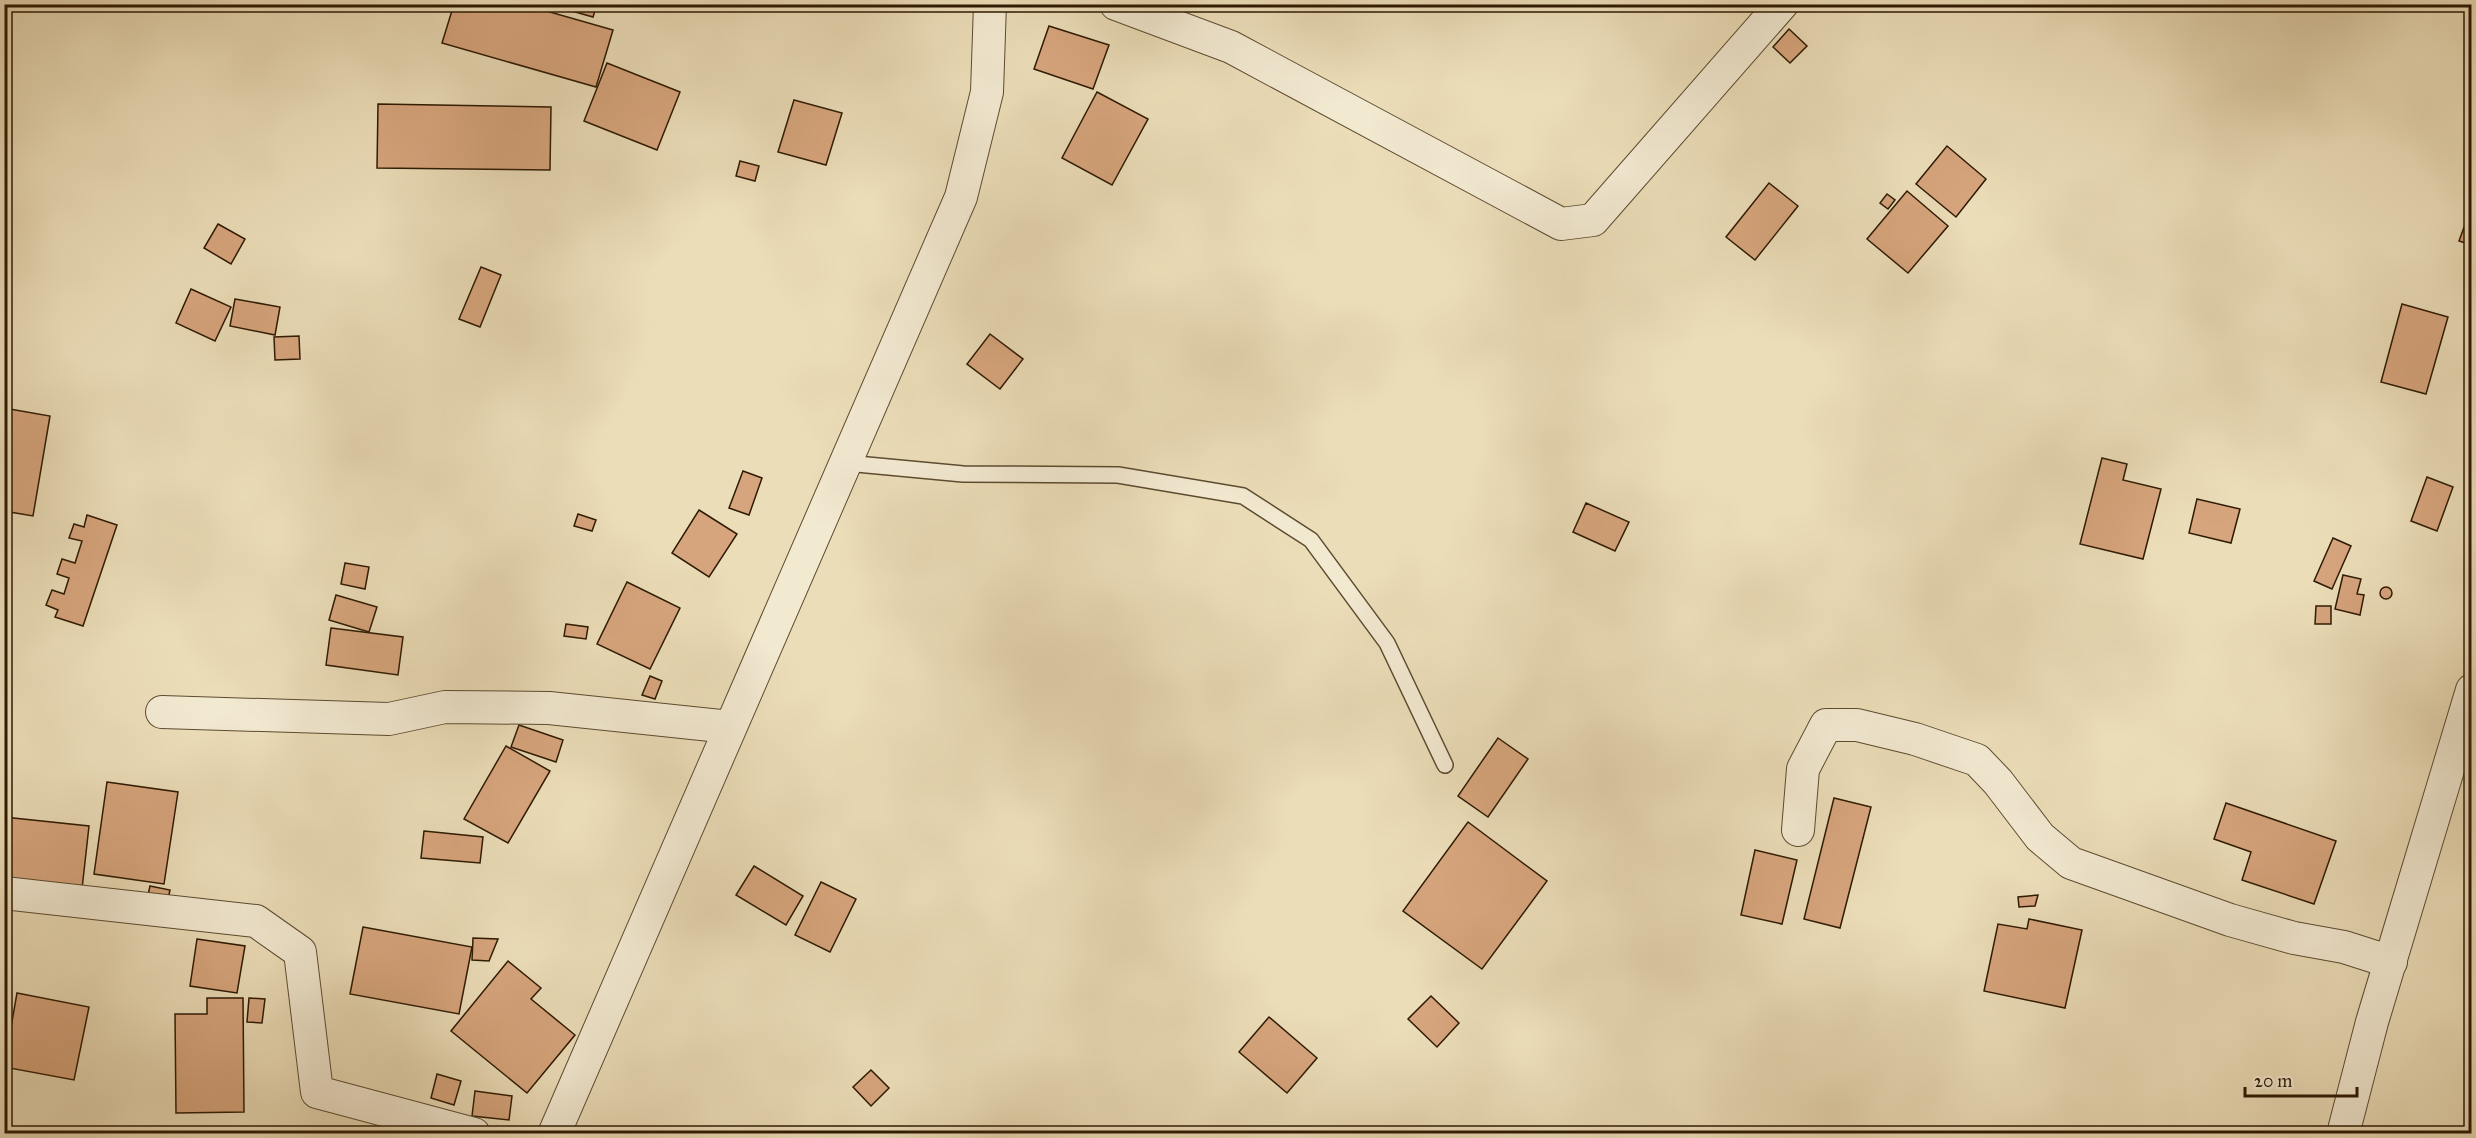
<svg xmlns="http://www.w3.org/2000/svg" width="2476" height="1138" font-family="'IM FELL Great Primer',serif">
	<style>
		.building { fill: #d7a57d; stroke: #2e1a03; stroke-width: 1.5 }
		.lines { fill: none; stroke-linecap: round; stroke-linejoin: round }
		.service-casing { stroke: #5d4b30; stroke-width: 18 }
		.minor-casing { stroke: #5d4b30; stroke-width: 34 }
		.service { stroke: #f2e9d1; stroke-width: 15 }
		.minor { stroke: #f2e9d1; stroke-width: 32 }
	</style>
	<rect width="100%" height="100%" fill="#ebddb8"/>
	<filter id="stains"><feTurbulence type="fractalNoise" baseFrequency=".00333" numOctaves="4"/><feColorMatrix values="0 0 0 0 .2 0 0 0 0 .09 0 0 0 0 .02 0 0 0 .5 -.17"/></filter>
	<radialGradient id="worn" r=".72"><stop offset=".6" stop-color="#630" stop-opacity="0"/><stop offset="1" stop-color="#630" stop-opacity=".3"/></radialGradient>
	<g class="building">
		<path d="M454 4H522L613 30 596 87 442 43Z"/>
		<path d="M547 4H597L593 17Z"/>
		<path d="M1049 26 1109 45 1093 89 1034 69Z"/>
		<path d="M1789 29 1807 46 1790 63 1773 47Z"/>
		<path d="M607 63 680 92 657 150 584 121Z"/>
		<path d="M1097 92 1148 119 1112 185 1062 158Z"/>
		<path d="M794 100 842 113 826 165 778 152Z"/>
		<path d="M378 104 551 107 550 170 377 168Z"/>
		<path d="M1947 146 1986 179 1956 217 1916 184Z"/>
		<path d="M740 161 759 166 755 181 736 176Z"/>
		<path d="M1769 183 1798 206 1755 260 1726 237Z"/>
		<path d="M1907 191 1948 226 1908 273 1867 239Z"/>
		<path d="M1887 194 1895 200 1888 209 1880 203Z"/>
		<path d="M2467 219 2472 221V245L2459 241Z"/>
		<path d="M218 224 245 239 231 264 204 248Z"/>
		<path d="M481 267 501 275 480 327 459 319Z"/>
		<path d="M191 289 231 307 215 341 176 323Z"/>
		<path d="M235 299 280 307 275 335 230 326Z"/>
		<path d="M2402 304 2448 317 2426 394 2381 382Z"/>
		<path d="M990 334 1023 359 1000 389 967 364Z"/>
		<path d="M299 336 300 359 275 360 274 337Z"/>
		<path d="M4 408 50 416 33 516 4 511Z"/>
		<path d="M2102 458 2127 464 2123 480 2161 489 2143 559 2080 544Z"/>
		<path d="M743 471 762 478 749 515 729 508Z"/>
		<path d="M2427 477 2453 487 2437 531 2411 521Z"/>
		<path d="M2197 499 2240 509 2231 543 2189 533Z"/>
		<path d="M1586 503 1629 522 1615 551 1573 532Z"/>
		<path d="M699 510 737 534 709 577 672 553Z"/>
		<path d="M578 514 596 520 592 531 574 526Z"/>
		<path d="M87 515 117 525 83 626 55 617 58 610 46 605 52 590 64 594 69 578 57 574 62 559 75 563 82 541 69 538 74 524 84 527Z"/>
		<path d="M2333 538 2351 546 2332 589 2314 581Z"/>
		<path d="M345 563 369 567 365 589 341 584Z"/>
		<path d="M2343 575 2361 579 2357 594 2364 595 2360 615 2335 609Z"/>
		<path d="M627 582 680 608 650 669 597 644Z"/>
		<circle cx="2386" cy="593" r="6"/>
		<path d="M336 595 377 607 369 632 329 620Z"/>
		<path d="M2316 606H2331V624H2315Z"/>
		<path d="M566 624 588 627 586 639 564 636Z"/>
		<path d="M331 628 403 637 398 675 326 665Z"/>
		<path d="M650 676 662 681 655 699 642 695Z"/>
		<path d="M519 725 563 740 556 762 511 747Z"/>
		<path d="M1498 738 1528 759 1488 817 1458 796Z"/>
		<path d="M506 746 550 771 508 843 464 819Z"/>
		<path d="M107 782 178 792 164 884 94 874Z"/>
		<path d="M1834 798 1871 807 1840 928 1804 919Z"/>
		<path d="M2226 803 2336 841 2314 904 2242 880 2251 852 2214 839Z"/>
		<path d="M4 817 89 826 82 889 4 881Z"/>
		<path d="M1468 822 1547 881 1482 969 1403 911Z"/>
		<path d="M424 831 483 837 480 863 421 858Z"/>
		<path d="M1755 850 1797 860 1782 924 1741 915Z"/>
		<path d="M754 866 803 896 786 925 736 895Z"/>
		<path d="M821 882 856 899 830 952 795 935Z"/>
		<path d="M150 886 170 890 166 908 146 904Z"/>
		<path d="M2038 895 2035 906 2019 907 2018 897Z"/>
		<path d="M2029 919 2082 930 2065 1008 1984 991 1998 924 2027 929Z"/>
		<path d="M363 927 472 947 459 1014 350 994Z"/>
		<path d="M473 938 498 939 489 961 472 960Z"/>
		<path d="M197 939 245 946 237 993 190 986Z"/>
		<path d="M508 961 541 988 531 999 575 1035 527 1093 451 1031Z"/>
		<path d="M17 993 89 1007 74 1080 4 1067Z"/>
		<path d="M1431 996 1459 1023 1437 1047 1408 1019Z"/>
		<path d="M207 998H243L244 1112 176 1113 175 1014H207Z"/>
		<path d="M249 998 265 999 262 1023 247 1022Z"/>
		<path d="M1269 1017 1317 1058 1287 1093 1239 1052Z"/>
		<path d="M871 1070 889 1088 871 1106 853 1087Z"/>
		<path d="M437 1074 461 1081 454 1105 431 1098Z"/>
		<path d="M475 1091 512 1096 509 1120 472 1116Z"/>
	</g>
	<g class="lines">
		<defs>
			<path id="service" d="M846 463 963 474 1118 475 1243 496 1311 540 1387 643 1445 765"/>
			<g id="minor">
				<path d="M1116 4 1231 47 1561 224 1593 220 1782 4"/>
				<path d="M162 712 389 719 445 707 549 708 730 727"/>
				<path d="M1798 830 1803 769 1826 725H1857L1915 739 1977 760 1998 782 2040 837 2071 863 2230 920 2294 938 2344 947 2391 962"/>
				<path d="M4 893 256 921 300 952 317 1092 474 1134"/>
				<path d="M554 1134 961 197 987 92 990 4"/>
				<path d="M2343 1134 2372 1022 2472 690"/>
			</g>
		</defs>
		<use href="#service" class="service-casing"/>
		<use href="#minor" class="minor-casing"/>
		<use href="#service" class="service"/>
		<use href="#minor" class="minor"/>
	</g>
	<rect width="2476" height="1138" fill="none" stroke="#ebddb8" stroke-width="24"/>
	<rect x="6" y="6" width="2464" height="1126" fill="none" stroke="#2e1a03" stroke-width="3"/>
	<rect x="12" y="12" width="2452" height="1114" fill="none" stroke="#2e1a03" stroke-width="1.5"/>
	<path d="M2245 1087v9h112v-9" fill="none" stroke="#2e1a03" stroke-width="3"/>
	<text x="2254" y="1087" font-size="18" fill="#2e1a03" stroke="#f2e9d1" stroke-width="4.5" paint-order="stroke">20 m</text>
	<rect width="100%" height="100%" filter="url(#stains)"/>
	<rect width="100%" height="100%" fill="url(#worn)"/>
</svg>
